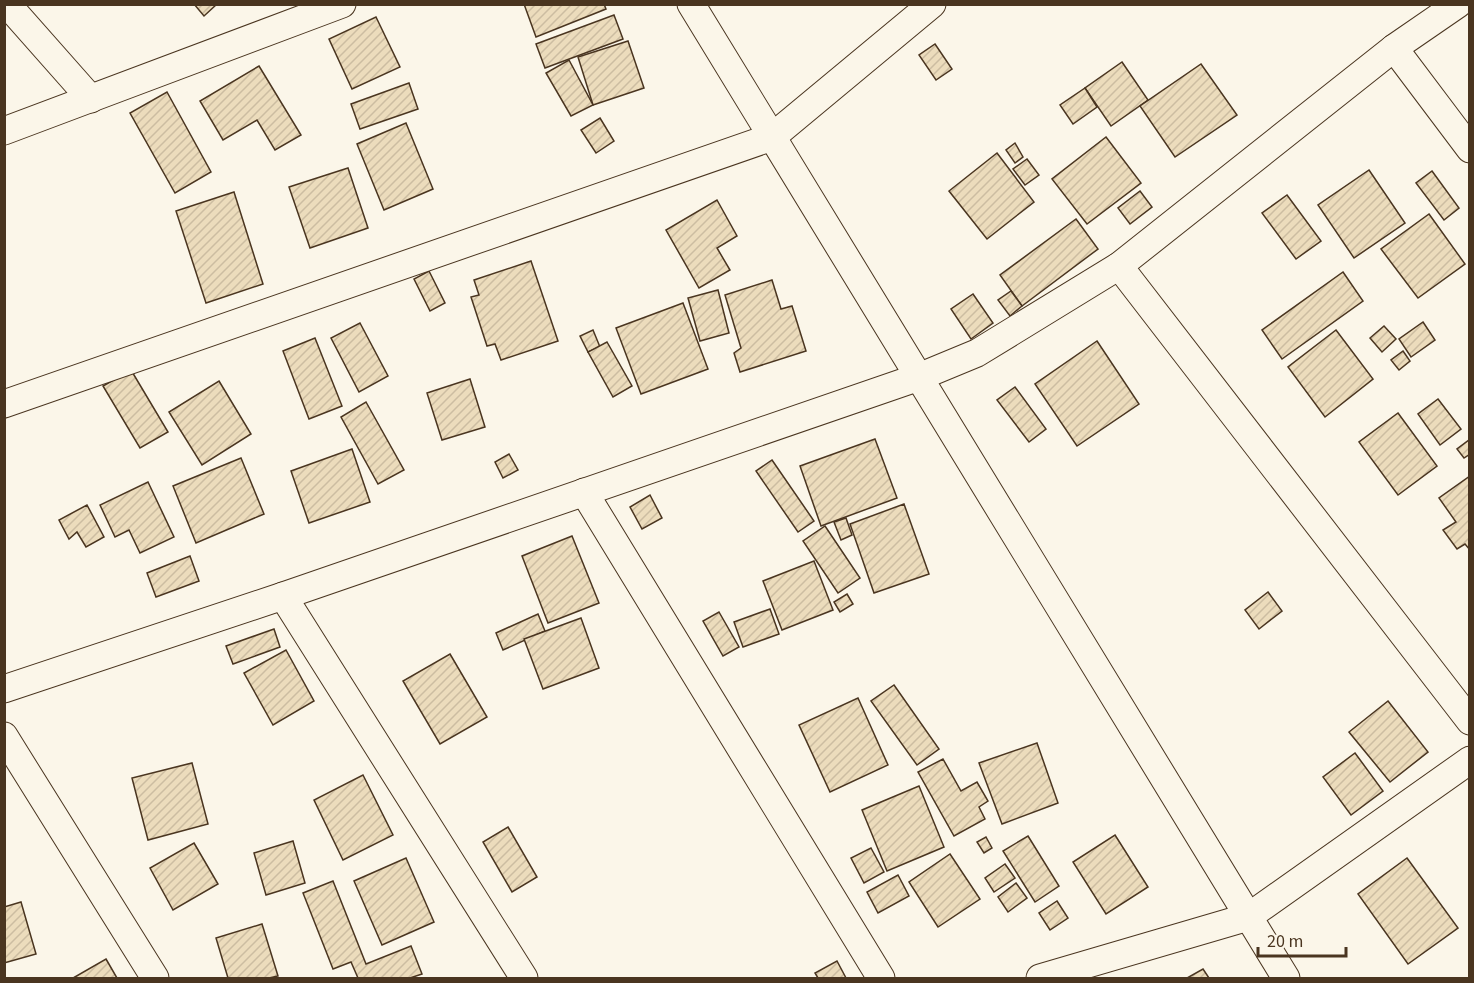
<svg xmlns="http://www.w3.org/2000/svg" width="1474" height="983" font-family="'Source Sans 3',sans-serif">
	<style>
		.building { fill: url(#building-hatch); stroke: #4a3520; stroke-width: 1.5 }
		.lines { fill: none; stroke-linecap: round; stroke-linejoin: round }
		.street-casing { stroke: #4a3520; stroke-width: 29 }
		.street { stroke: #fbf6e9; stroke-width: 27 }
	</style>
	<defs>
		<pattern id="building-hatch" width="6" height="6" patternUnits="userSpaceOnUse" patternTransform="scale(1.5)"><rect width="6" height="6" fill="#ecdcbc"/><path d="M-1 1l2-2M0 6l6-6M5 7l2-2" fill="none" stroke="#ccbda1"/></pattern>
	</defs>
	<rect width="100%" height="100%" fill="#fbf6e9"/>
	<g class="building">
		<path d="M194 4H217L204 16Z"/>
		<path d="M524 4H604L606 9 536 37Z"/>
		<path d="M614 15 623 39 545 68 536 44Z"/>
		<path d="M376 17 400 67 352 89 329 39Z"/>
		<path d="M628 41 644 88 593 105 578 57Z"/>
		<path d="M935 44 952 69 936 80 919 55Z"/>
		<path d="M569 60 593 105 571 116 546 73Z"/>
		<path d="M1122 62 1148 100 1111 126 1085 88Z"/>
		<path d="M1201 64 1237 115 1175 157 1140 106Z"/>
		<path d="M259 66 301 135 275 150 257 120 223 140 200 101Z"/>
		<path d="M409 83 418 109 360 129 351 104Z"/>
		<path d="M1085 88 1097 107 1073 124 1060 105Z"/>
		<path d="M167 92 211 172 175 193 130 113Z"/>
		<path d="M600 118 614 141 596 153 581 130Z"/>
		<path d="M406 123 433 189 384 210 357 144Z"/>
		<path d="M1106 137 1141 183 1087 224 1052 179Z"/>
		<path d="M1015 143 1023 157 1015 163 1006 150Z"/>
		<path d="M997 153 1034 202 987 239 949 191Z"/>
		<path d="M1027 159 1039 175 1025 185 1013 169Z"/>
		<path d="M348 168 368 228 310 248 289 187Z"/>
		<path d="M1369 170 1405 223 1354 258 1318 205Z"/>
		<path d="M1432 171 1459 208 1444 220 1416 183Z"/>
		<path d="M1140 191 1152 207 1130 224 1118 208Z"/>
		<path d="M234 192 263 284 206 303 176 211Z"/>
		<path d="M1287 195 1321 241 1296 259 1262 213Z"/>
		<path d="M717 200 737 236 717 248 730 270 699 288 666 230Z"/>
		<path d="M1429 214 1465 264 1418 298 1381 249Z"/>
		<path d="M1076 219 1098 249 1022 306 1000 275Z"/>
		<path d="M531 261 558 341 501 360 495 344 487 346 471 297 479 295 474 280Z"/>
		<path d="M429 271 445 303 430 311 414 279Z"/>
		<path d="M1343 272 1363 301 1282 359 1262 330Z"/>
		<path d="M772 280 781 309 792 306 806 351 740 372 734 353 741 348 725 295Z"/>
		<path d="M718 290 729 333 700 341 688 298Z"/>
		<path d="M1011 291 1022 306 1010 316 998 300Z"/>
		<path d="M973 294 993 323 971 339 951 309Z"/>
		<path d="M683 303 708 369 641 394 616 328Z"/>
		<path d="M1423 322 1435 340 1411 357 1399 339Z"/>
		<path d="M360 323 388 376 359 392 331 338Z"/>
		<path d="M1384 326 1396 339 1382 352 1370 338Z"/>
		<path d="M593 330 600 347 588 352 580 336Z"/>
		<path d="M1336 330 1373 379 1325 417 1288 367Z"/>
		<path d="M315 338 342 406 309 419 283 351Z"/>
		<path d="M1097 341 1139 404 1077 446 1035 384Z"/>
		<path d="M607 342 632 386 613 397 588 352Z"/>
		<path d="M1403 351 1410 361 1399 370 1391 360Z"/>
		<path d="M131 370 168 432 140 448 103 386Z"/>
		<path d="M470 379 485 427 442 440 427 393Z"/>
		<path d="M219 381 251 434 202 465 169 412Z"/>
		<path d="M1015 387 1046 429 1029 442 997 400Z"/>
		<path d="M1438 399 1461 429 1440 445 1418 414Z"/>
		<path d="M366 402 404 470 378 484 341 417Z"/>
		<path d="M1398 413 1437 466 1398 495 1359 442Z"/>
		<path d="M875 439 897 498 821 526 800 466Z"/>
		<path d="M1469 440 1470 454 1464 458 1457 449Z"/>
		<path d="M352 449 370 502 309 523 291 471Z"/>
		<path d="M509 454 518 470 503 478 495 462Z"/>
		<path d="M241 458 264 514 196 543 173 486Z"/>
		<path d="M772 460 814 521 798 532 756 471Z"/>
		<path d="M1470 476V550L1465 544 1457 549 1443 530 1456 522 1439 498Z"/>
		<path d="M148 482 174 537 140 553 129 530 115 537 100 505Z"/>
		<path d="M650 495 662 518 642 529 630 507Z"/>
		<path d="M904 504 929 574 874 593 850 524Z"/>
		<path d="M87 505 104 537 86 547 77 532 69 539 59 520Z"/>
		<path d="M846 518 852 535 841 540 834 522Z"/>
		<path d="M825 526 860 578 838 593 803 541Z"/>
		<path d="M572 536 599 603 548 623 522 556Z"/>
		<path d="M190 556 199 581 156 597 147 573Z"/>
		<path d="M814 561 833 610 782 630 763 581Z"/>
		<path d="M1268 592 1282 611 1259 629 1245 610Z"/>
		<path d="M847 594 853 604 840 612 834 602Z"/>
		<path d="M770 609 779 634 743 647 734 622Z"/>
		<path d="M719 612 739 647 723 656 703 621Z"/>
		<path d="M538 614 545 631 503 650 496 633Z"/>
		<path d="M581 618 599 668 543 689 524 639Z"/>
		<path d="M274 629 280 647 233 664 226 646Z"/>
		<path d="M286 650 314 701 273 725 244 673Z"/>
		<path d="M450 654 487 717 440 744 403 681Z"/>
		<path d="M894 685 939 749 917 765 871 701Z"/>
		<path d="M858 698 888 765 830 792 799 725Z"/>
		<path d="M1388 701 1428 752 1390 782 1349 732Z"/>
		<path d="M1037 743 1058 803 1002 824 979 763Z"/>
		<path d="M1355 753 1383 791 1351 815 1323 777Z"/>
		<path d="M943 759 961 791 977 782 988 801 979 807 985 819 954 836 918 772Z"/>
		<path d="M192 763 208 824 148 840 132 778Z"/>
		<path d="M363 775 393 835 343 860 314 800Z"/>
		<path d="M919 786 944 847 887 871 862 810Z"/>
		<path d="M508 827 537 877 512 892 483 842Z"/>
		<path d="M1115 835 1148 887 1106 914 1073 862Z"/>
		<path d="M1028 836 1059 886 1035 902 1003 851Z"/>
		<path d="M986 837 992 848 984 853 977 842Z"/>
		<path d="M293 841 305 883 266 895 254 853Z"/>
		<path d="M194 843 218 884 173 910 150 868Z"/>
		<path d="M871 848 884 872 864 883 851 858Z"/>
		<path d="M950 854 980 899 938 927 909 882Z"/>
		<path d="M406 858 434 922 382 945 354 881Z"/>
		<path d="M1407 858 1458 928 1408 964 1358 894Z"/>
		<path d="M1005 864 1015 878 994 892 985 878Z"/>
		<path d="M898 875 909 896 878 913 867 892Z"/>
		<path d="M333 881 366 964 411 946 422 974 410 978H358L351 962 333 969 303 893Z"/>
		<path d="M1016 883 1027 898 1008 912 998 897Z"/>
		<path d="M1057 901 1068 918 1050 930 1039 913Z"/>
		<path d="M21 902 36 954 4 963V907Z"/>
		<path d="M262 924 278 976 269 978H228L216 938Z"/>
		<path d="M106 959 117 978H73Z"/>
		<path d="M837 961 846 978H818L815 973Z"/>
		<path d="M1203 969 1209 978H1187Z"/>
	</g>
	<g class="lines">
		<defs>
			<g id="street">
				<path d="M7 4 91 99"/>
				<path d="M691 4 1286 978"/>
				<path d="M1394 48 1470 149"/>
				<path d="M4 131 342 4"/>
				<path d="M1119 266 1470 721"/>
				<path d="M4 404 772 137 932 4"/>
				<path d="M584 492 881 978"/>
				<path d="M283 596 524 978"/>
				<path d="M4 689 283 596 919 377 977 353 1119 266 1394 48 1458 4"/>
				<path d="M4 736 155 978"/>
				<path d="M1040 978 1248 917 1470 760"/>
			</g>
		</defs>
		<use href="#street" class="street-casing"/>
		<use href="#street" class="street"/>
	</g>
	<rect width="1474" height="983" fill="none" stroke="#4a3520" stroke-width="12"/>
	<path d="M1258 947v9h88v-9" fill="none" stroke="#4a3520" stroke-width="3"/>
	<text x="1267" y="947" font-size="18" fill="#4a3520" stroke="#fbf6e9" stroke-width="4.5" paint-order="stroke">20 m</text>
</svg>
